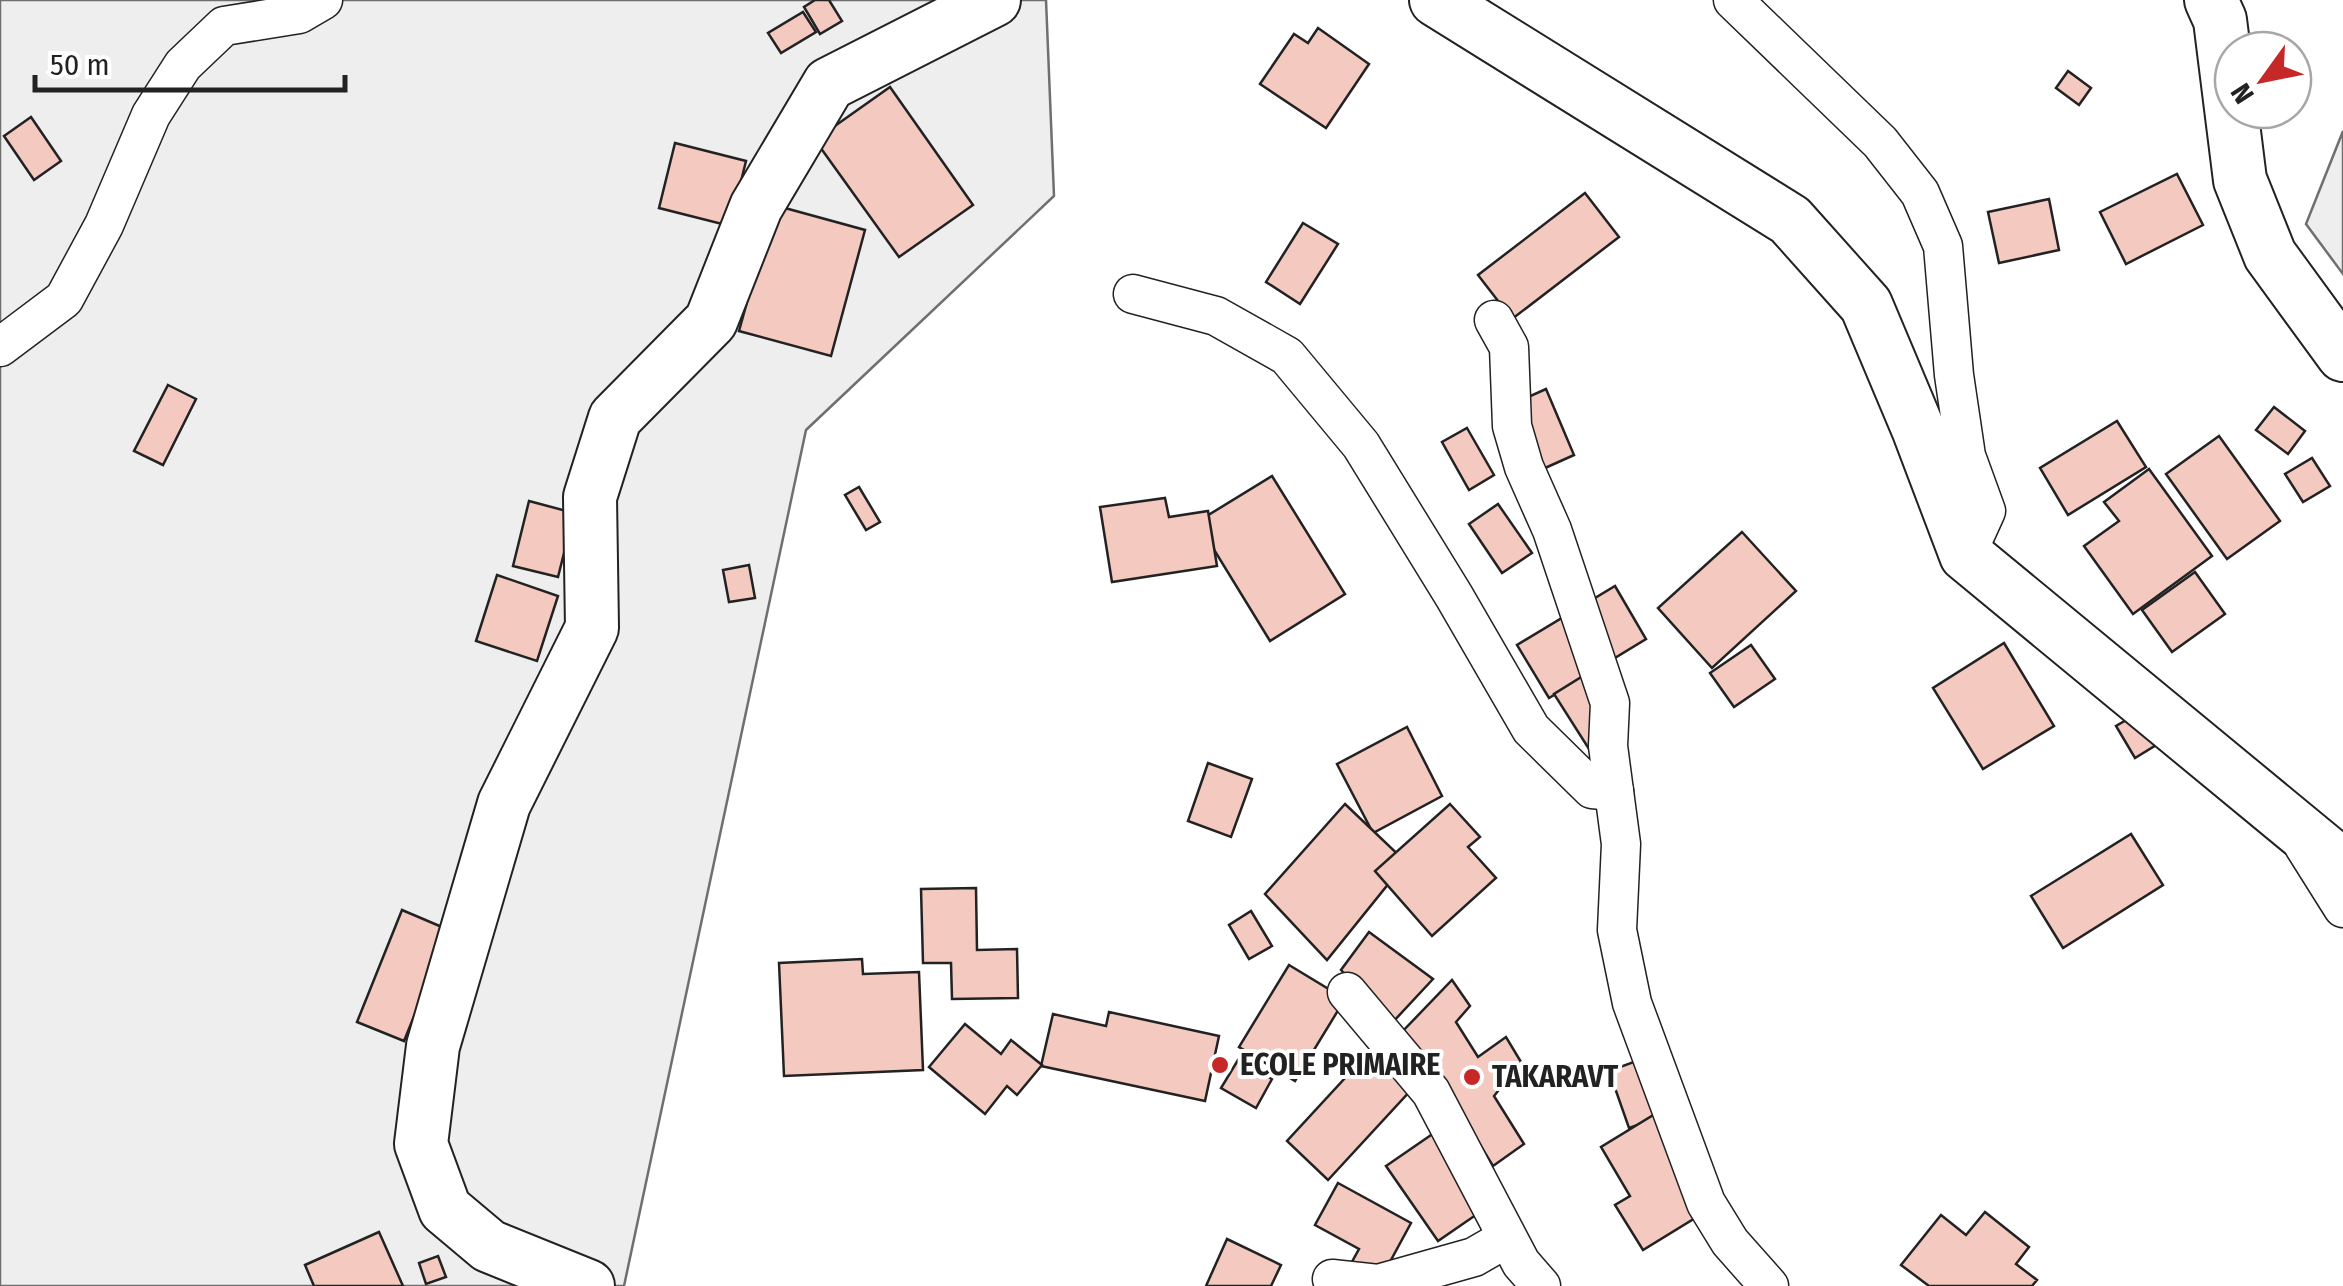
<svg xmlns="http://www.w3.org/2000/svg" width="2343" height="1286" font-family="'Fira Sans Condensed',sans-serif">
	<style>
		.green { fill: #eee; stroke: #6f6f6f; stroke-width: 2.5 }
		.building { fill: #f3c9c0; stroke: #222; stroke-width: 2.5 }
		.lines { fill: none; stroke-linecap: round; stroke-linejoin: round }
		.street-casing { stroke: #222; stroke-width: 41 }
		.secondary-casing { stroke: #222; stroke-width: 56 }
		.street { stroke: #fff; stroke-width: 38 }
		.secondary { stroke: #fff; stroke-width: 52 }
		.poi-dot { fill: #c62828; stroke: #fff; stroke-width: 4 }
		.labels { text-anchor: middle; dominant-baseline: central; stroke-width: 8; stroke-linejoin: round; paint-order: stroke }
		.poi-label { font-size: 30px; font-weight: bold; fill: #222; stroke: #fff; text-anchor: start }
	</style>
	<rect width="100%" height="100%" fill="#fff"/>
	<g class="green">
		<path d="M0 0H1046L1054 196 806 430 624 1286H0Z"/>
		<path d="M2343 131V274L2306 224Z"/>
	</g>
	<g class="building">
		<path d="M815 0H829L842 21 820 34 804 7Z"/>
		<path d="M803 12 816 32 781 53 768 33Z"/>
		<path d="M1318 28 1369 64 1326 128 1260 84 1294 34 1308 43Z"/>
		<path d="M2068 71 2091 88 2079 105 2056 88Z"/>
		<path d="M890 87 973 205 899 257 815 140Z"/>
		<path d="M31 117 61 161 34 180 4 136Z"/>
		<path d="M675 143 746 161 730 226 659 208Z"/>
		<path d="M2177 174 2203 225 2126 264 2100 212Z"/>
		<path d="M1585 193 1619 237 1512 319 1478 275Z"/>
		<path d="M2049 199 2059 250 1999 263 1988 212Z"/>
		<path d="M774 205 865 230 831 356 739 331Z"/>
		<path d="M1303 223 1338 244 1300 304 1266 282Z"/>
		<path d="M168 385 196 399 163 465 134 451Z"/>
		<path d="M1546 389 1574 455 1534 473 1506 407Z"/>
		<path d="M2274 407 2305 431 2288 454 2256 430Z"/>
		<path d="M2117 421 2146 467 2068 515 2040 468Z"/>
		<path d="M1467 428 1494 475 1469 490 1442 442Z"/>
		<path d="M2219 436 2280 521 2227 559 2166 474Z"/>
		<path d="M2312 458 2330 486 2303 502 2285 474Z"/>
		<path d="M2149 469 2212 556 2133 614 2084 546 2119 521 2104 502Z"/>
		<path d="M1272 476 1345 594 1270 641 1197 522Z"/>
		<path d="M859 487 880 522 866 530 845 495Z"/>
		<path d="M1165 498 1169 517 1208 511 1217 566 1112 582 1100 507Z"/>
		<path d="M529 501 574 513 558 577 513 566Z"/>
		<path d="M1498 504 1532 553 1502 573 1469 524Z"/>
		<path d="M1742 532 1796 591 1712 668 1658 608Z"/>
		<path d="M749 565 755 598 729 602 723 570Z"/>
		<path d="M2195 572 2225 614 2172 652 2142 610Z"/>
		<path d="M497 575 558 596 537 661 476 641Z"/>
		<path d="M1615 586 1646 639 1549 698 1517 645Z"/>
		<path d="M2004 643 2054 726 1983 769 1933 688Z"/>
		<path d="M1751 645 1775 679 1734 707 1710 673Z"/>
		<path d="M1599 666 1612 734 1589 749 1554 694Z"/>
		<path d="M2142 711 2161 742 2135 758 2116 726Z"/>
		<path d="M1407 727 1442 796 1373 833 1337 764Z"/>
		<path d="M1208 763 1252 779 1231 837 1188 821Z"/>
		<path d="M1345 804 1406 862 1327 960 1265 894Z"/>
		<path d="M1450 804 1480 837 1468 847 1496 878 1432 936 1375 871Z"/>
		<path d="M2131 834 2163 885 2063 948 2031 896Z"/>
		<path d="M976 888 977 950 1017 949 1018 998 952 999 951 963H923L921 889Z"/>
		<path d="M402 910 449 930 404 1041 357 1022Z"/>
		<path d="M1251 911 1272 946 1249 959 1229 925Z"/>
		<path d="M1369 932 1433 979 1392 1023 1341 970Z"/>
		<path d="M862 959 863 974 919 972 923 1070 784 1076 779 963Z"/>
		<path d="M1289 965 1345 999 1295 1081 1239 1047Z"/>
		<path d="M1452 980 1470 1006 1456 1022 1478 1057 1506 1037 1521 1062 1494 1096 1524 1144 1493 1166 1448 1093 1400 1034Z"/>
		<path d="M1109 1012 1219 1036 1205 1101 1041 1066 1053 1014 1106 1026Z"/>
		<path d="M965 1024 1001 1054 1011 1040 1042 1065 1017 1095 1007 1086 985 1114 929 1067Z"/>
		<path d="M1370 1051 1411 1090 1328 1180 1287 1141Z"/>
		<path d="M1650 1056 1670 1114 1629 1128 1609 1071Z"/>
		<path d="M1238 1060 1272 1079 1256 1108 1221 1088Z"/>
		<path d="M1655 1114 1713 1207 1643 1250 1615 1205 1630 1196 1601 1147Z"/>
		<path d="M1434 1133 1486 1208 1438 1241 1386 1166Z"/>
		<path d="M1338 1183 1411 1223 1391 1260 1411 1271 1343 1278 1359 1249 1315 1225Z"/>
		<path d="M1985 1212 2029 1247 2016 1264 2037 1280 2032 1286H1929L1901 1265 1941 1215 1966 1235Z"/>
		<path d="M379 1232 403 1286H314L305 1265Z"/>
		<path d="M1227 1239 1281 1265 1271 1286H1206Z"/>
		<path d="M438 1256 446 1277 426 1284 419 1263Z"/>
	</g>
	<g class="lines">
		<defs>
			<g id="street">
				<path d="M1733 0 1880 142 1920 193 1943 246 1954 375 1966 456 1986 511 1966 555"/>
				<path d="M1133 294 1216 316 1287 356 1361 445 1454 596 1531 729 1592 789 1614 791"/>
				<path d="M1494 320 1509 347 1512 426 1524 467 1552 530 1610 703 1608 746 1621 844 1617 930 1632 1003 1706 1203 1730 1242 1769 1286"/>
				<path d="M0 347 64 299 104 225 151 115 183 65 224 26 299 14 323 0"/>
				<path d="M2304 846 2343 908"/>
				<path d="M1347 992 1431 1092 1521 1263 1541 1286"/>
				<path d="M1332 1279 1378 1284 1474 1257 1507 1238"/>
			</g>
			<g id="secondary">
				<path d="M1436 0 1790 220 1866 305 1919 431 1966 555 2343 866"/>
				<path d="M2211 0 2220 20 2240 180 2270 255 2343 355"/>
				<path d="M588 1286 489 1246 445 1209 421 1144 433 1046 504 804 592 628 590 497 615 418 711 321 756 207 829 84 994 0"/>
			</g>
		</defs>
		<use href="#street" class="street-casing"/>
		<use href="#secondary" class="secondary-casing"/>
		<use href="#street" class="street"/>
		<use href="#secondary" class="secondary"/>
	</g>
	<g class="poi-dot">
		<circle cx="1220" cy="1065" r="10"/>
		<circle cx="1472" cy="1077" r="10"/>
	</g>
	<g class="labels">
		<g class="poi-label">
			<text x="1240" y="1065">ECOLE PRIMAIRE</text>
			<text x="1492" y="1077">TAKARAVT</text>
		</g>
	</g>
	<g transform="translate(2263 80) rotate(237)"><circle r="48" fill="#ffffff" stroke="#a7a7a7" stroke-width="2.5"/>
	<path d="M0-8L18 38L0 25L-18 38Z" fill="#c62828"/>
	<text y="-15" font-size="28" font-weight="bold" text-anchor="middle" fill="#222222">N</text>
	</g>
	<path d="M35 75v15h310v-15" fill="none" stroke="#222222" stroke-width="5"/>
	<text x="50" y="75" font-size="30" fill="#222222" stroke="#ffffff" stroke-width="8" paint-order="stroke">50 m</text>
</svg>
